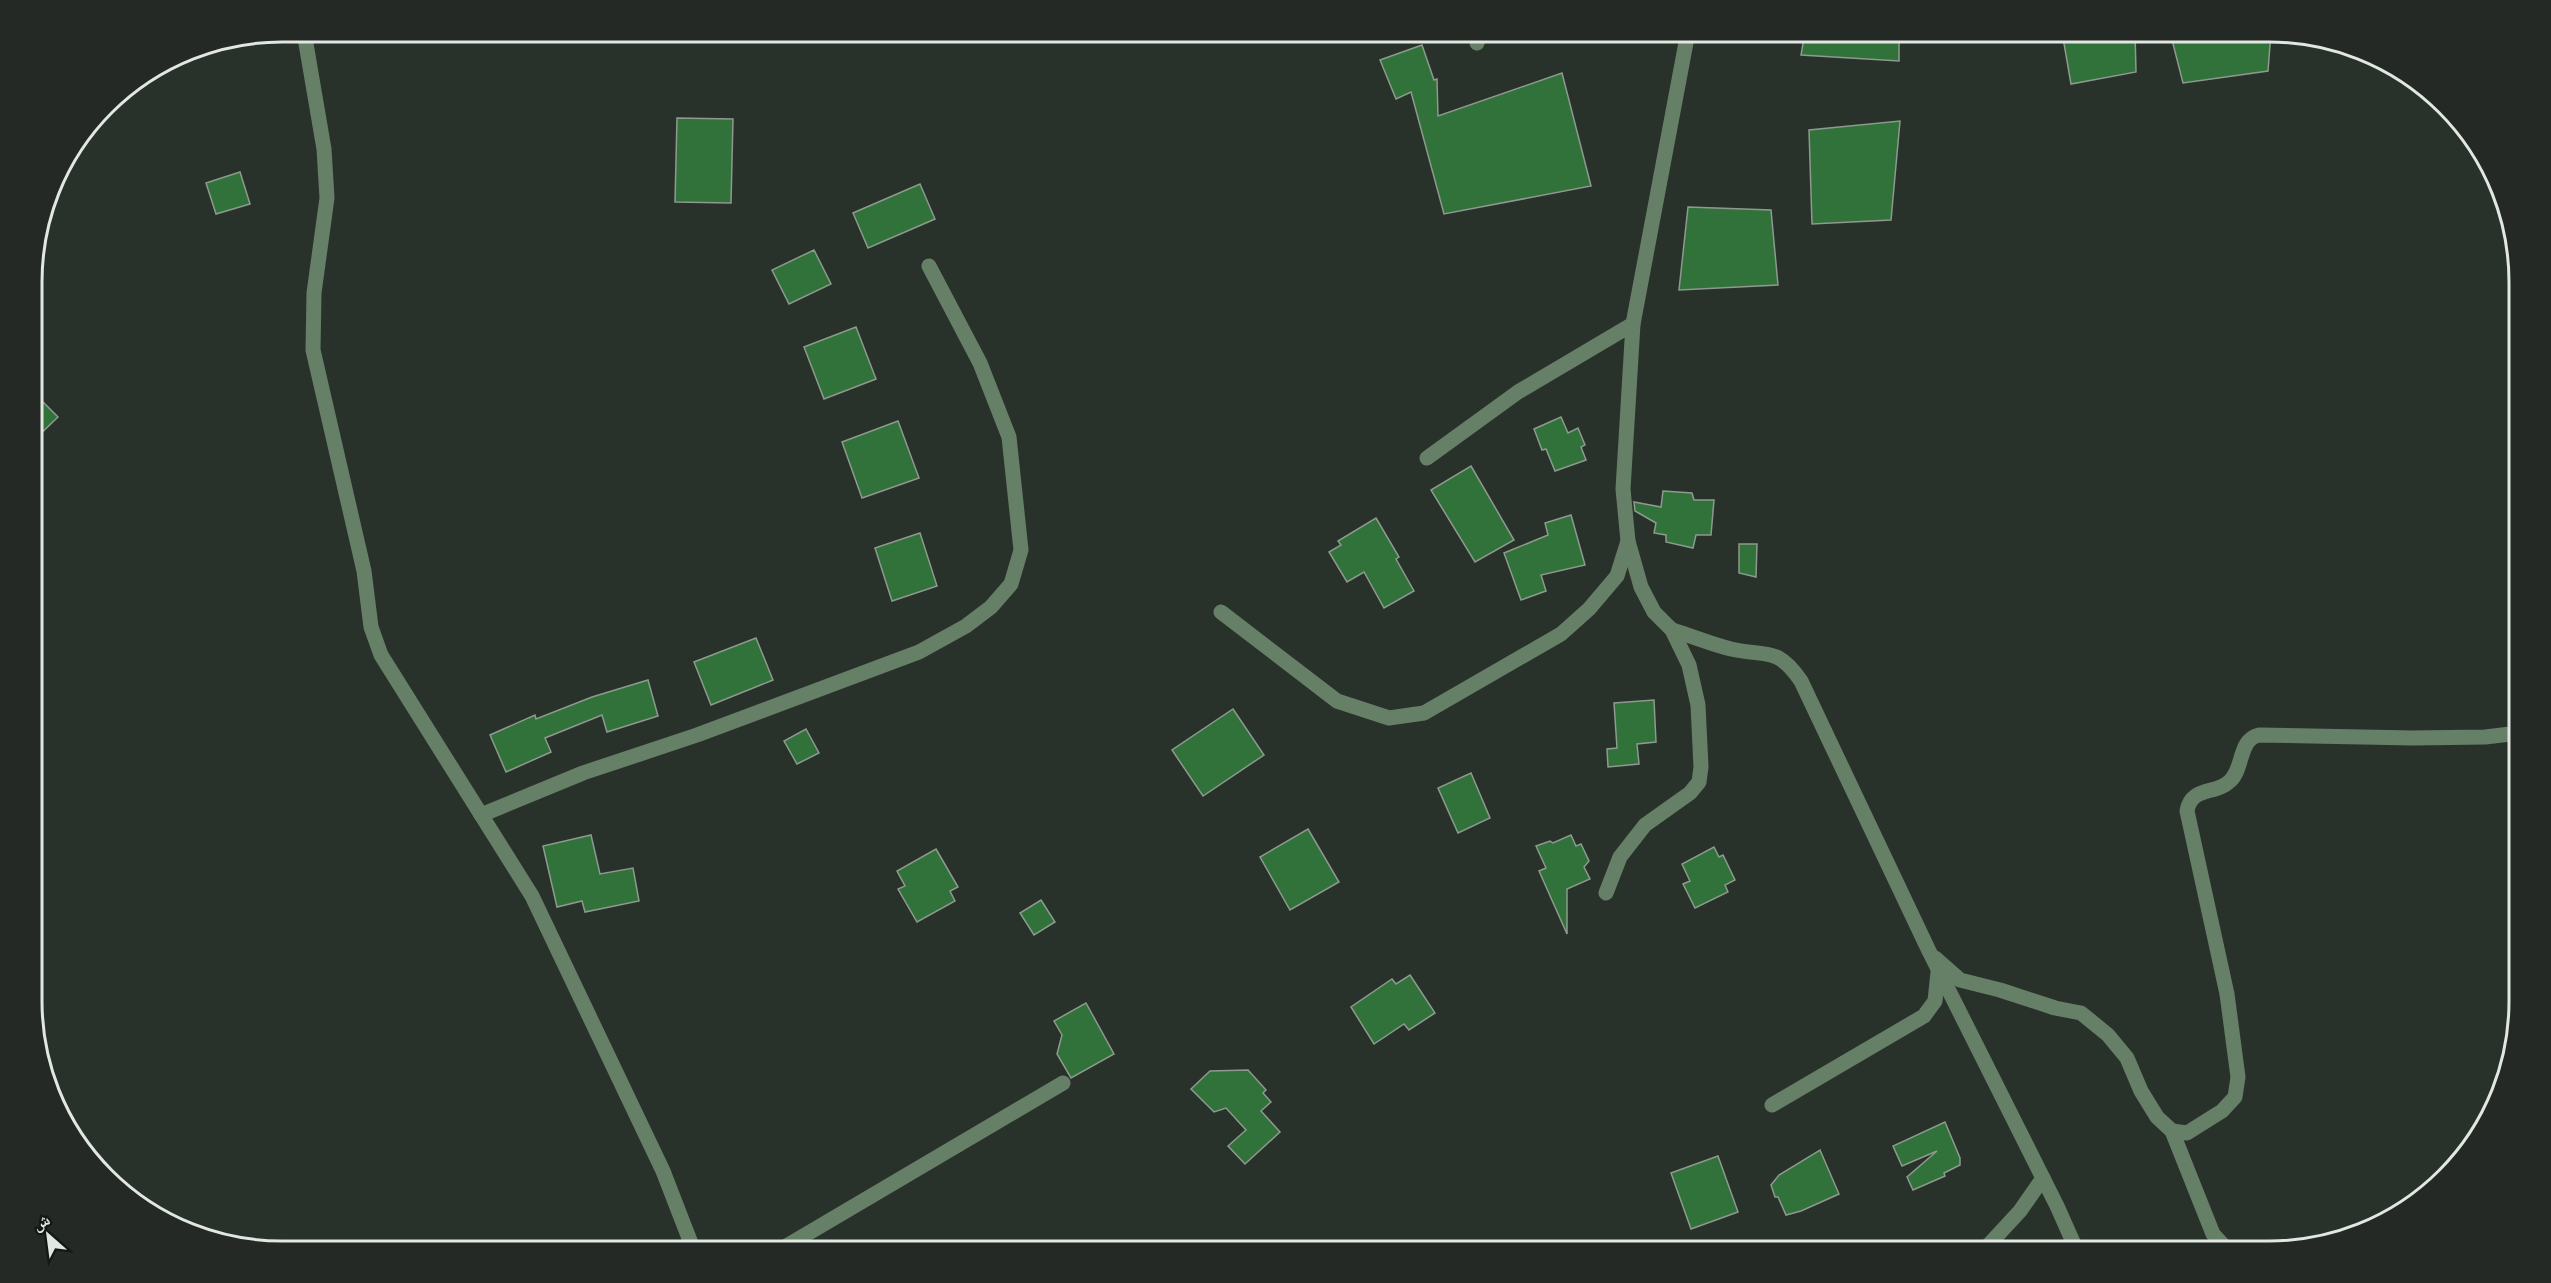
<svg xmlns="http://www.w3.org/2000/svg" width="2551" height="1283" font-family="'Alegreya Sans','Noto Naskh Arabic',sans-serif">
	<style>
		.building { fill: #31723b; stroke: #8e998f; stroke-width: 1.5 }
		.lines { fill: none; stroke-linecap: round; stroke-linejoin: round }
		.minor { stroke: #668068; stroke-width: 15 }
		.rim { fill: none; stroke: #e1e7e2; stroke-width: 3 }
	</style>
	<rect width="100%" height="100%" fill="#29322a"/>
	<g class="building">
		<path d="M1805 32H1899V61L1801 55Z"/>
		<path d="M2062 32H2135L2136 72 2071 84Z"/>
		<path d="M2170 32H2271L2268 71 2183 83Z"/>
		<path d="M1422 45 1434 80 1437 79 1438 116 1562 73 1591 186 1444 214 1411 92 1396 99 1380 60Z"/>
		<path d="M677 118 733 119 731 203 675 202Z"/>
		<path d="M1900 121 1891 220 1812 224 1809 130Z"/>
		<path d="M240 172 250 204 216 214 206 183Z"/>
		<path d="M920 184 935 219 868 248 853 213Z"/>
		<path d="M1688 207 1771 210 1778 285 1679 290Z"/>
		<path d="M814 250 831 284 789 304 772 270Z"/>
		<path d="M856 327 876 379 824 399 804 347Z"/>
		<path d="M32 391 58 417 32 442Z"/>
		<path d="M1561 417 1568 433 1578 428 1585 445 1581 447 1586 460 1555 471 1546 449 1542 450 1534 429Z"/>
		<path d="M898 421 919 478 862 498 842 442Z"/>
		<path d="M1471 466 1514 540 1475 562 1431 490Z"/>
		<path d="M1663 491 1692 493 1694 500H1714L1711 535H1696L1693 548 1666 542V535L1654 533 1656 523 1635 511 1634 502 1661 507Z"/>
		<path d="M1571 515 1585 565 1541 575 1546 591 1521 600 1504 553 1548 535 1545 523Z"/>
		<path d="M1376 518 1399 557 1396 559 1414 591 1384 608 1364 572 1347 582 1329 552 1341 545 1338 541Z"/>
		<path d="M920 533 937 586 892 601 875 548Z"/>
		<path d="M1739 544H1757L1756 577 1739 573Z"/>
		<path d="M756 638 773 680 711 705 694 662Z"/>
		<path d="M648 680 658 716 607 732 602 715 545 738 551 752 506 772 490 735 535 715 536 719 592 697Z"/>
		<path d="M1654 700 1656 742 1637 744 1639 764 1608 767 1607 749 1617 748 1614 703Z"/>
		<path d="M1233 709 1264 755 1203 796 1172 750Z"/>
		<path d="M806 729 819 753 797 764 784 741Z"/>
		<path d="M1471 773 1490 818 1458 833 1438 788Z"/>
		<path d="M1308 829 1339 882 1290 910 1260 857Z"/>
		<path d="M591 835 600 874 633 868 639 901 585 912 582 901 557 907 543 846Z"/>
		<path d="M1571 835 1576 846 1581 844 1589 861 1584 867 1590 879 1567 889V934L1539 871 1546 868 1536 846 1550 841 1553 843Z"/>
		<path d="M1714 847 1719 857 1723 855 1735 880 1725 885 1728 892 1695 908 1683 884 1690 881 1682 864Z"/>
		<path d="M936 849 958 887 950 891 955 901 917 922 898 889 905 886 897 871Z"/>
		<path d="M1041 900 1055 922 1034 935 1020 913Z"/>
		<path d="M1410 975 1435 1013 1409 1030 1404 1024 1374 1044 1351 1007 1392 979 1396 984Z"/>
		<path d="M1086 1003 1114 1054 1071 1078 1057 1054 1062 1035 1054 1021Z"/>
		<path d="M1248 1070 1266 1090 1263 1093 1271 1102 1261 1111 1280 1132 1245 1164 1228 1146 1246 1130 1226 1108 1214 1112 1191 1089 1210 1071Z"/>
		<path d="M1945 1122 1960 1158V1165L1944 1173 1945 1176 1913 1190 1907 1177 1937 1151 1902 1166 1893 1146Z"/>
		<path d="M1820 1150 1839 1194 1801 1211 1786 1215 1778 1197H1775L1771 1185 1779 1175Z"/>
		<path d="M1718 1156 1738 1212 1691 1229 1671 1173Z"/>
	</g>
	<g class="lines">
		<g class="minor">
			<path d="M304 32 324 149 327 198 314 293 313 350 364 571 371 627 381 655 532 896 663 1171 694 1251"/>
			<path d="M1477 43 1480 32"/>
			<path d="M1427 458 1518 392 1633 324"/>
			<path d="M1221 612 1337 701 1389 718 1424 713 1561 634 1589 609 1617 576 1628 541"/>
			<path d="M1672 630C1692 636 1711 644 1731 649 1767 657 1777 646 1801 681L1929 951 2057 1206 2077 1251"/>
			<path d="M481 815 583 773 697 735 919 652 966 626 991 607 1011 584 1021 550 1009 437 980 363 929 266"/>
			<path d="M1606 893 1620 857 1645 825 1690 793 1699 782 1701 767 1698 705 1689 665 1672 630 1654 612 1641 587 1628 541 1623 489 1633 324 1688 32"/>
			<path d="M1935 958 1960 980 2000 990 2055 1008 2081 1013 2108 1035 2127 1058 2141 1091 2157 1117 2172 1131 2213 1234 2225 1247 2232 1251"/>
			<path d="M1772 1105 1924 1016 1935 1001 1938 972"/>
			<path d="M2172 1131 2187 1133 2222 1111 2235 1097 2238 1077 2227 994 2187 811C2191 786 2216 795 2230 781 2244 768 2238 740 2259 735L2413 738 2485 737 2519 733"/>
			<path d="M778 1251 1063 1083"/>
			<path d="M1983 1251 2020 1211 2043 1178"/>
		</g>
	</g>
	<path d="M0 0H2551V1283H0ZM282 42H2269A240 240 0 0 1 2509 282V1001A240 240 0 0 1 2269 1241H282A240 240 0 0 1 42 1001V282A240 240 0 0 1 282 42Z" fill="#242925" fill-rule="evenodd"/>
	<path class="rim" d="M282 42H2269A240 240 0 0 1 2509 282V1001A240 240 0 0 1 2269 1241H282A240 240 0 0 1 42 1001V282A240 240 0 0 1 282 42Z"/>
	<g transform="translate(48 1235) rotate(332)" stroke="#141815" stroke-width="4.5" paint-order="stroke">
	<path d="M0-4.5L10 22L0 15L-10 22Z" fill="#e1e7e2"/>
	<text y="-9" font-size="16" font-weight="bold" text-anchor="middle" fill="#e1e7e2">ش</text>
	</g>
</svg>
